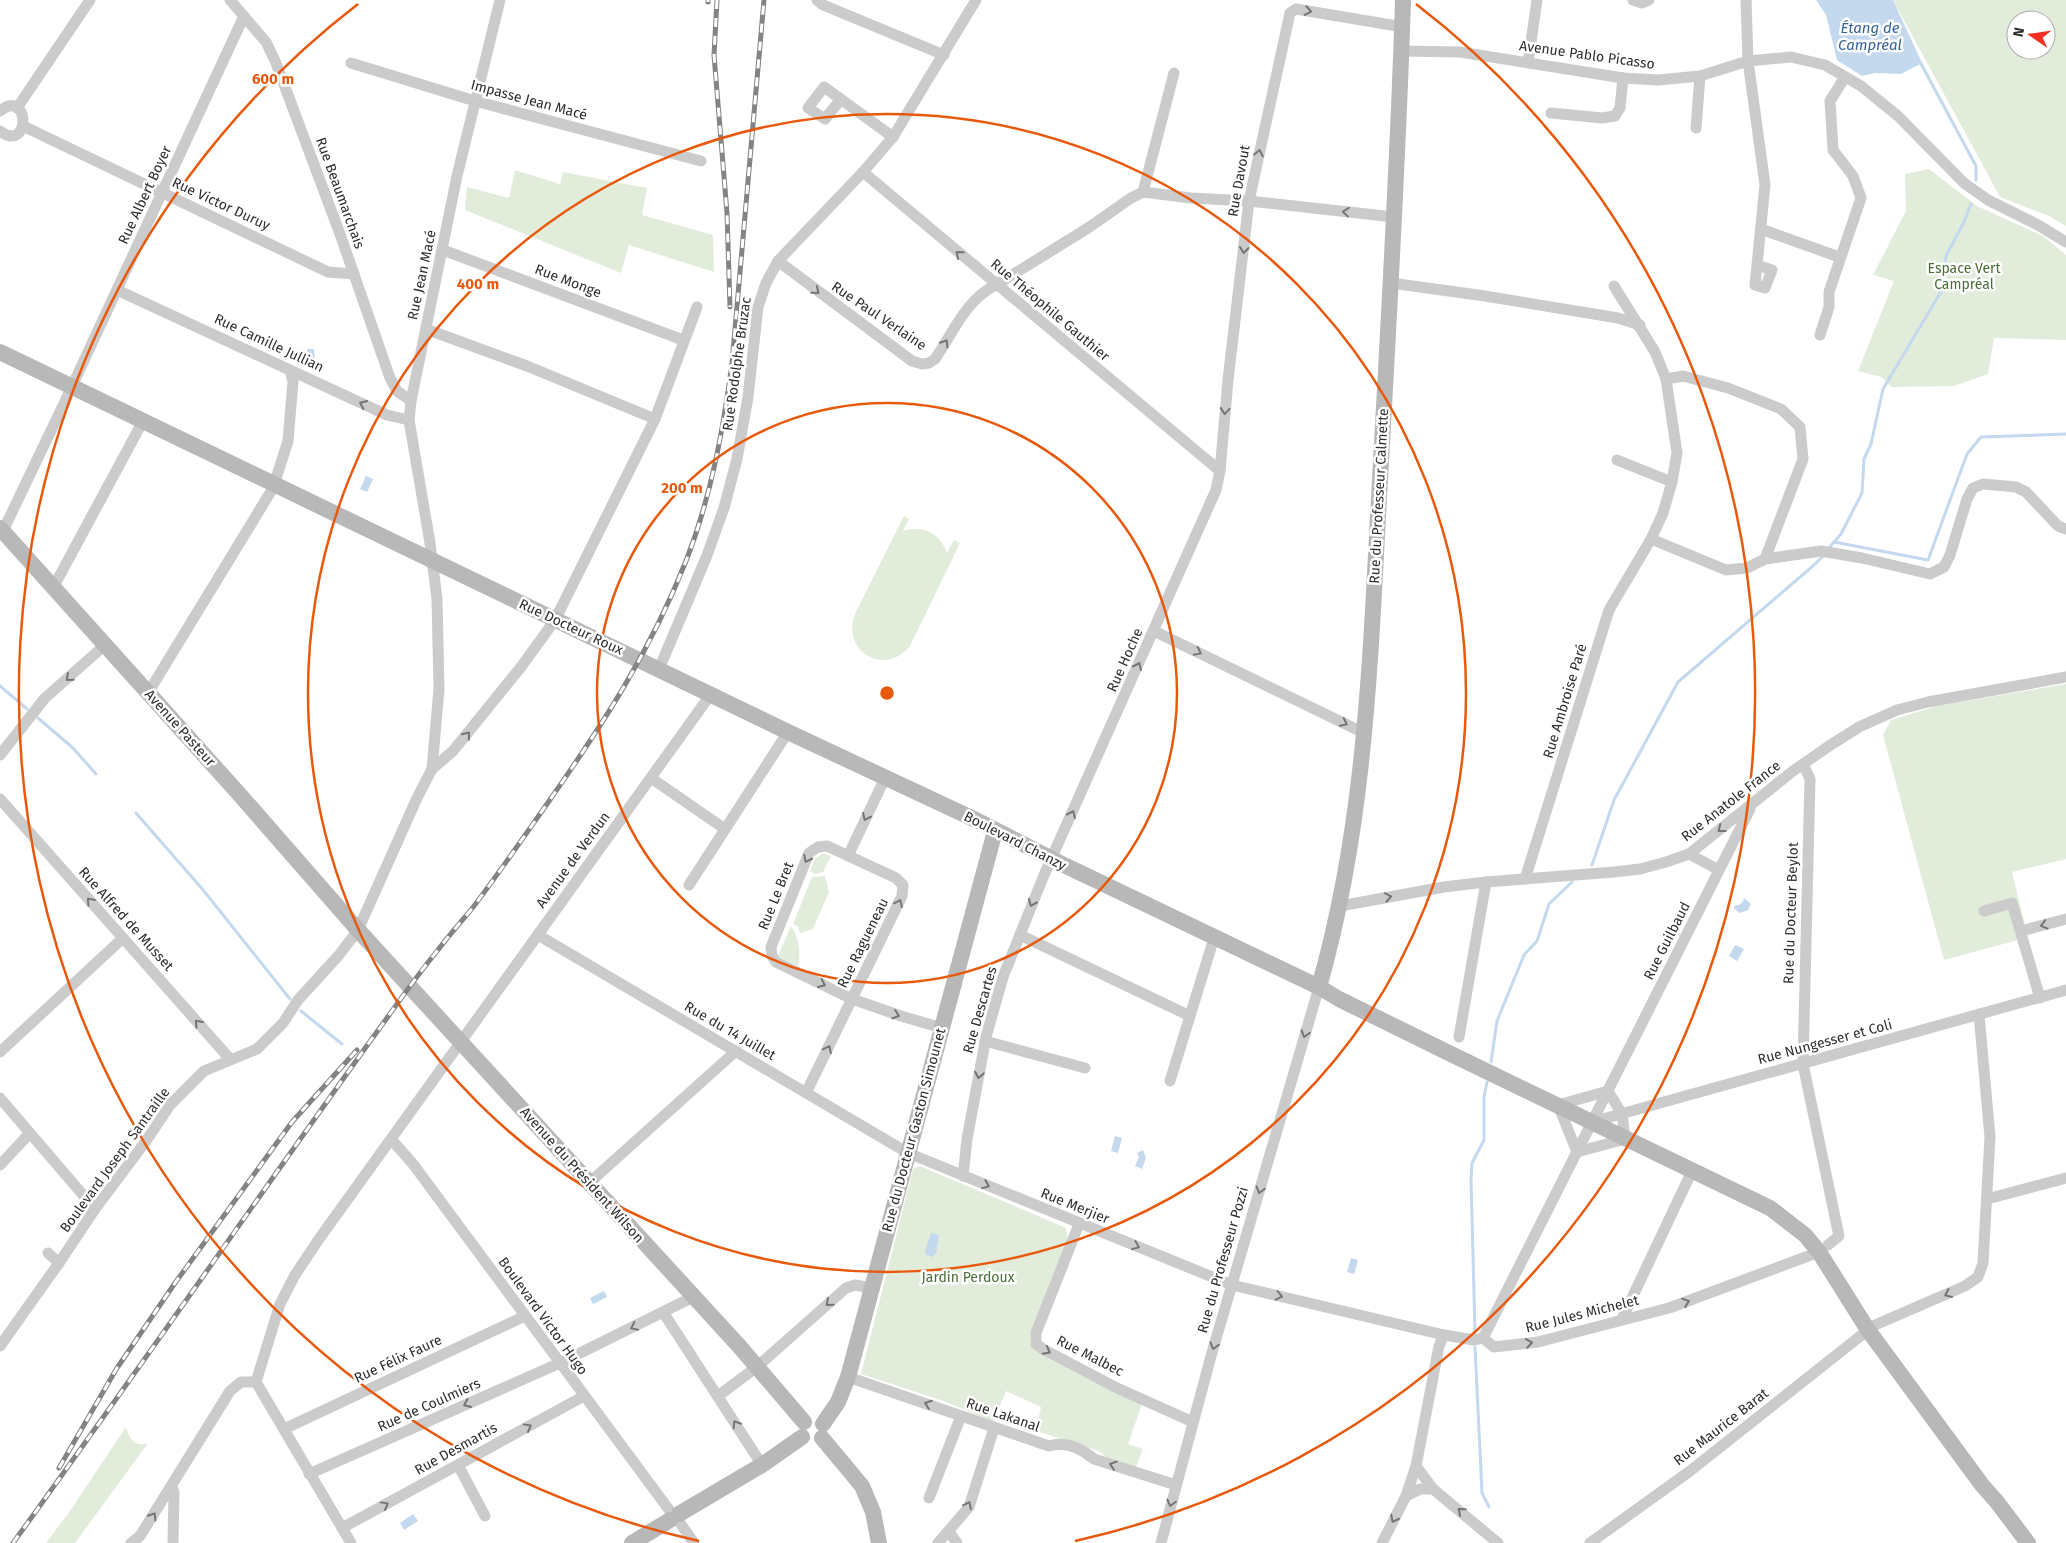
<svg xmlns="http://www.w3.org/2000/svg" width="2066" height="1543" font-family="'Fira Sans',sans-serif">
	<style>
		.green { fill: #e1ecda; fill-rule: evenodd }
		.water { fill: #c4d8ee }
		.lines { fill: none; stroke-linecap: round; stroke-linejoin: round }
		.stream { stroke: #c4d8ee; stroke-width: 3 }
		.street { stroke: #cbcbcb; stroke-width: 11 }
		.secondary { stroke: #b8b8b8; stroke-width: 16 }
		.rail-casing { stroke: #838383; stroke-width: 5 }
		.rail { stroke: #fff; stroke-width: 3; stroke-dasharray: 9; stroke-linecap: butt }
		.oneway { stroke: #757575 }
		.ring { fill: none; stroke: #e8590c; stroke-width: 2.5 }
		.labels { text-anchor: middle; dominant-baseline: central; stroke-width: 5; stroke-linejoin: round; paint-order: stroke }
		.street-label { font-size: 14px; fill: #2e2e2e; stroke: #fff }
		.park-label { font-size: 14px; fill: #496d38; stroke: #fff }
		.water-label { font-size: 15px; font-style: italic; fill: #356396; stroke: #fff }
		.centre { fill: #e8590c; stroke: #fff; stroke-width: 2.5 }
		.ring-label { font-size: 15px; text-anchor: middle; font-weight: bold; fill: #e8590c; stroke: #fff; stroke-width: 5; stroke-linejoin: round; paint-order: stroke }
	</style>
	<rect width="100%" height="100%" fill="#fff"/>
	<g class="green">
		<path d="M1893 0H2066V226L2049 216 2000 197ZM2016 20H2046V50H2016Z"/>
		<path d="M1929 169 1977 206 2043 236 2066 255V340L1994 338 1988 374 1954 386 1892 387 1881 377 1858 371 1894 281 1873 275 1906 211 1905 174Z"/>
		<path d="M515 170 560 184 563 172 647 188 642 215 713 235 714 272 629 245 621 273 465 210 467 187 509 198Z"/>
		<path d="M904 516 909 519 903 531C923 525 940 533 947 553L954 540 960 543 910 646C884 678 839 650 856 612Z"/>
		<path d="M2066 684V859L2012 872 2025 925 2018 940 1944 960 1883 735 1891 720 1937 706Z"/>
		<path d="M823 853 831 856 823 872 815 874 810 871 815 859Z"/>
		<path d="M825 876 829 892 813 929 800 933 798 927 793 924 812 877Z"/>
		<path d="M791 926C799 937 801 953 798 966L778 956Z"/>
		<path d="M920 1166 1066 1228 1068 1240 1030 1339 1032 1348 1142 1404 1128 1444 1143 1449 1136 1467 1108 1459 1099 1451 1036 1431 1041 1407 1006 1391 993 1422 946 1402 861 1374 913 1169Z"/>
		<path d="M126 1427C129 1439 135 1448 148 1443L75 1543H46L70 1511Z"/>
	</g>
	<g class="water">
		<path d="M1816 0H1893L1922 63 1901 74 1875 73 1862 76 1837 60 1826 15Z"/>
		<path d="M307 349H314L315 363H307Z"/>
		<path d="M366 476 373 479 367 492 360 489Z"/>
		<path d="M1744 898 1751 904 1748 910 1740 913 1734 909 1735 905H1739L1743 902Z"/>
		<path d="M1735 945 1744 949 1737 961 1729 956Z"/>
		<path d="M1115 1136 1122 1138 1118 1153 1111 1151Z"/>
		<path d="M1143 1150 1146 1158 1142 1169 1135 1166 1139 1157 1137 1153Z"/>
		<path d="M931 1233 939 1235 936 1254H934L933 1257 926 1255 925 1251Z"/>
		<path d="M1351 1258 1358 1260 1354 1274 1347 1272Z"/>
		<path d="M604 1291 607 1297 593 1304 590 1298Z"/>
		<path d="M413 1514 418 1521 404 1530 400 1523Z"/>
	</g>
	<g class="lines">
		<g class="stream">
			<path d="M1919 60 1976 166V180"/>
			<path d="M1834 542 1928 560 1967 454 1981 437 2066 434"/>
			<path d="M1828 549 1841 534 1862 493 1864 459 1871 444 1883 389 1942 290 1946 256 1964 222 1971 204"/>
			<path d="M0 686 27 709"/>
			<path d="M38 718 73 748 96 774"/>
			<path d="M136 813 204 891 290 999"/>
			<path d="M1592 865 1614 800 1678 682 1814 565 1825 554"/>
			<path d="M301 1011 342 1044"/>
			<path d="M1491 1062 1497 1021 1524 955 1537 941 1549 904 1572 882"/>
			<path d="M1475 1333 1471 1179 1472 1163 1484 1140V1097L1487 1082"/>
			<path d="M1475 1347 1482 1493 1489 1507"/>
		</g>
		<g class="street">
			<path d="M230 0 266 42 276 63 340 234 390 378 397 391 411 401"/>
			<path d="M817 0 823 5 944 55"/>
			<path d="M1633 0 1642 3 1649 0"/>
			<path d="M1746 0 1748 61 1765 185 1755 285 1765 288 1772 270 1757 265"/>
			<path d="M1401 51 1460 52 1623 78 1658 80 1700 76 1748 61 1791 57 1825 65 1861 86 1898 116 1964 183 1988 200 2038 225 2066 242"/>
			<path d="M351 63 475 101 701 161"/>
			<path d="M1528 63 1537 0"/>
			<path d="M841 99 825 119 808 108 824 87 893 137"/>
			<path d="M17 108 90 0"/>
			<path d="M0 111C30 87 31 154 0 131"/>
			<path d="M1551 113 1602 118 1615 116 1620 108 1623 78"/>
			<path d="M23 126 328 272 354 274"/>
			<path d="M1696 128 1700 76"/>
			<path d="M863 172 1220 471"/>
			<path d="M1143 192 1174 73"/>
			<path d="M1761 229 1839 257"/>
			<path d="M443 250 683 340"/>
			<path d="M778 261 912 361 922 364 929 363 935 359C953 333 966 299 996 285L1088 228 1131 198 1143 192 1191 198 1249 201 1394 217"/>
			<path d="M1391 283 1485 296 1618 318 1640 325"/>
			<path d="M117 290 387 415 409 420"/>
			<path d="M426 329 527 366 655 419"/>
			<path d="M1820 335 1829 307V292L1861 198 1853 176 1833 150 1830 101 1845 77"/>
			<path d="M1666 379 1683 376 1728 388 1781 409 1800 427 1803 459 1765 559"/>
			<path d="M1617 460 1672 482"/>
			<path d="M3 531 68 395 244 16"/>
			<path d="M1651 539 1726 570 1747 568 1765 559 1821 551 1862 558 1930 574 1944 567 1950 555 1967 499 1973 488 1983 484 2016 487 2026 492 2058 526 2066 529"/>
			<path d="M53 588 143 421"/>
			<path d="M1154 631 1364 733"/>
			<path d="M659 669 706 558 724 508 737 459 748 397 758 307 766 283 778 261 863 172 893 137 976 0"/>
			<path d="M148 693 273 488 288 441 293 382 290 370"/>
			<path d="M0 755 45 698 105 645"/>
			<path d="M1803 764 1810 779 1803 1064 1839 1236 1828 1245"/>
			<path d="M432 769 453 751 521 667 555 620 655 419 697 307"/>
			<path d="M651 778 725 829"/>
			<path d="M0 799 230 1059"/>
			<path d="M1689 854 1719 870"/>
			<path d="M848 856 885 778"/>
			<path d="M1525 879 1609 610 1651 539 1663 513 1672 482 1677 453 1666 379 1655 352 1614 286"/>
			<path d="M689 885 788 732"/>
			<path d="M1340 906 1444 887 1486 882 1614 872 1640 869 1666 862 1689 854 1793 771 1829 746 1859 727 1897 710 1928 702 2066 677"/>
			<path d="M1984 911 2012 903 2040 998"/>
			<path d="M2021 931 2066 919"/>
			<path d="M538 935 908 1153 1232 1285 1444 1335 1474 1340 1483 1338 1494 1347 1538 1342 1669 1308 1819 1252"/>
			<path d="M1020 935 1190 1016"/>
			<path d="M1459 1037 1486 882"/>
			<path d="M985 1041 1085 1068"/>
			<path d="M0 1052 123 938"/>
			<path d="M1170 1081 1214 938"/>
			<path d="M1608 1091 1622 1114 1625 1139 1577 1152 1558 1105Z"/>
			<path d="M806 1093 902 896 903 885 896 878 827 846 818 847 809 853 771 947 772 956 776 962 852 999 901 1016 942 1028"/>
			<path d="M0 1098 95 1209"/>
			<path d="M1592 1122 2066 990"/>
			<path d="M391 1139 413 1164 670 1511"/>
			<path d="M0 1165 29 1134"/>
			<path d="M963 1176 967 1139 986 1037 1003 977 1044 875 1216 490 1220 471 1228 380 1249 201 1290 13 1296 9 1403 27"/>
			<path d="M589 1183 736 1051"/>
			<path d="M1987 1199 2066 1178"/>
			<path d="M1079 1224 1036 1333V1344L1043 1349 1117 1388 1193 1422"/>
			<path d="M48 1253 59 1263"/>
			<path d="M663 1312 762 1465"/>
			<path d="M1622 1319 1692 1171"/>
			<path d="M1875 1325 1965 1286 1978 1277 1983 1263 1990 1137 1979 1014"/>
			<path d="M1483 1338 1750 809"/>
			<path d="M0 1346 59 1263 95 1209 146 1141 170 1105 204 1071 257 1049 283 1023 298 1000 339 955 358 930 417 798 432 769 439 689 437 599 430 543 409 420 411 401 457 176 500 0"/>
			<path d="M848 1377 1049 1446C1066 1441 1081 1448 1094 1459L1176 1485"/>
			<path d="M256 1382 280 1304 295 1275 319 1239 711 694"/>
			<path d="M256 1382 351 1543"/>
			<path d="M718 1396 758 1366 846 1288 855 1285 872 1288"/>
			<path d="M284 1429 525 1316"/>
			<path d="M458 1465 485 1516"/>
			<path d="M1416 1466 1433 1489 1498 1543"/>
			<path d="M309 1474 560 1363 693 1297"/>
			<path d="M171 1486 174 1492 173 1543"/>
			<path d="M1406 1496 1420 1489H1433"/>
			<path d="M929 1498 961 1416"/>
			<path d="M678 1520 694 1543"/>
			<path d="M342 1528 584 1396"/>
			<path d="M949 1532 957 1543"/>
			<path d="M131 1543 140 1536 230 1391 241 1382H256"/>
			<path d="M938 1543 969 1507 994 1428"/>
			<path d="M1161 1543 1211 1356 1319 987"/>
			<path d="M1382 1543 1406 1496 1416 1466 1439 1346 1444 1335"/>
			<path d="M1590 1543 1690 1471 1868 1330"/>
		</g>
		<g class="secondary">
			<path d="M0 352 788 732 976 820 1064 865 1319 987 1339 999 1455 1056 1770 1208 1805 1235 1819 1252 1868 1330 1982 1485 1997 1502 2028 1543"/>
			<path d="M0 528 240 795 358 930 740 1347 804 1422"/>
			<path d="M1319 987C1365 826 1370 665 1379 498 1388 332 1398 166 1403 0"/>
			<path d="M823 1424 838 1402 848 1377 995 831"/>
			<path d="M822 1438 862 1486 873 1512 879 1543"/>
			<path d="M679 1514 762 1465 802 1437"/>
			<path d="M632 1543 670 1520"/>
		</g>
		<defs>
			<g id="rail">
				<path d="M717 0 714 55 727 213 730 307"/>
				<path d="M708 2V0"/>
				<path d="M59 1468 117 1368 175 1283 292 1122 357 1050"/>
				<path d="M13 1543C134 1376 251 1207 371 1040 393 1010 414 979 438 950 449 935 462 921 474 906 499 873 523 838 547 804 603 724 650 652 686 561 711 497 723 431 732 363L764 0"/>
			</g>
		</defs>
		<use href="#rail" class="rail-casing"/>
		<use href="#rail" class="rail"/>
	</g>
	<defs><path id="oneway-chevron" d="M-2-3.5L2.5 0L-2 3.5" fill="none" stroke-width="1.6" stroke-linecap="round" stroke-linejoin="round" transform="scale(1.25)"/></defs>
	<g class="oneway">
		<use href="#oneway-chevron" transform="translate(1308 11) rotate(10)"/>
		<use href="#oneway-chevron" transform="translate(1259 153) rotate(-78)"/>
		<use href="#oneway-chevron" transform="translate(1346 212) rotate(-174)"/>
		<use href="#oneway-chevron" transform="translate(1244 250) rotate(97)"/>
		<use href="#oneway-chevron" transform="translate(959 254) rotate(-140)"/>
		<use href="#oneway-chevron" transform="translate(816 291) rotate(40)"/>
		<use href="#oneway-chevron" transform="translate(945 343) rotate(-58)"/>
		<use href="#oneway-chevron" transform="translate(363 404) rotate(-155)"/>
		<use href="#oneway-chevron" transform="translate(1225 411) rotate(95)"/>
		<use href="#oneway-chevron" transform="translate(1198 652) rotate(26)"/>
		<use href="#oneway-chevron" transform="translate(1138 666) rotate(-66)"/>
		<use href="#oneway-chevron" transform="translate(69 678) rotate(139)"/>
		<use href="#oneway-chevron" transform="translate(1344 723) rotate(26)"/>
		<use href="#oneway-chevron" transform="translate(467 735) rotate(-51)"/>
		<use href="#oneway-chevron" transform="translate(1072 814) rotate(-66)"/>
		<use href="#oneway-chevron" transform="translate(866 817) rotate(115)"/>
		<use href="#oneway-chevron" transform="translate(1721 829) rotate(142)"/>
		<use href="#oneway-chevron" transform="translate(807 859) rotate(117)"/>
		<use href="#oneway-chevron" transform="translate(1388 897) rotate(-11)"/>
		<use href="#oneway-chevron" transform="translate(90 901) rotate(-131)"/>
		<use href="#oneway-chevron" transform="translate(899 903) rotate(-65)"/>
		<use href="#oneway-chevron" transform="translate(1032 903) rotate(112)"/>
		<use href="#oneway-chevron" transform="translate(2044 925) rotate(165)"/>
		<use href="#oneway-chevron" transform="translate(822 984) rotate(25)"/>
		<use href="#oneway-chevron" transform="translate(896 1015) rotate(19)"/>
		<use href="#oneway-chevron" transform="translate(198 1023) rotate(-132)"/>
		<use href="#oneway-chevron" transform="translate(1305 1034) rotate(106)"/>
		<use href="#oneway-chevron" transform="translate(828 1049) rotate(-64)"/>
		<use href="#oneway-chevron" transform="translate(979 1075) rotate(101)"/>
		<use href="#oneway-chevron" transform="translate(986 1185) rotate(22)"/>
		<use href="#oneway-chevron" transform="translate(1260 1190) rotate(106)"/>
		<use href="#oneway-chevron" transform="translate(1136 1246) rotate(22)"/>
		<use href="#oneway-chevron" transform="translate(1948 1294) rotate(156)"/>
		<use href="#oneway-chevron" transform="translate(1279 1296) rotate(13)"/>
		<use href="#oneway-chevron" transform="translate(1686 1302) rotate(-21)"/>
		<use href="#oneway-chevron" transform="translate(829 1303) rotate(139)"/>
		<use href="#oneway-chevron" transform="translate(634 1327) rotate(154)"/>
		<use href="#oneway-chevron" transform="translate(1529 1343) rotate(-8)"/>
		<use href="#oneway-chevron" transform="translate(1214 1346) rotate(106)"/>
		<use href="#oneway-chevron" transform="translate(1047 1351) rotate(28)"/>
		<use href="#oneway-chevron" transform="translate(467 1404) rotate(156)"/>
		<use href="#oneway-chevron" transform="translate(928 1404) rotate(-160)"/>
		<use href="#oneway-chevron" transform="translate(736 1424) rotate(-122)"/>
		<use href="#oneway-chevron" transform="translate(528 1427) rotate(-29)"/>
		<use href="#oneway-chevron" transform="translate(1113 1465) rotate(-162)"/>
		<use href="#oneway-chevron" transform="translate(1171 1503) rotate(105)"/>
		<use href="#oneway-chevron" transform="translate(385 1505) rotate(-29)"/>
		<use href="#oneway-chevron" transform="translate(968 1505) rotate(-64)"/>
		<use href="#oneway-chevron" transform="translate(1461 1511) rotate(-140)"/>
		<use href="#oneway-chevron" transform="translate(153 1516) rotate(-58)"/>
		<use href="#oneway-chevron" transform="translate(1394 1519) rotate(117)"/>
	</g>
	<g class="ring">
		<circle cx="887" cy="693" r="290"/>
		<circle cx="887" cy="693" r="579"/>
		<path d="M699 1541A869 869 0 0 1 358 4M1416 4A869 869 0 0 1 1075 1541"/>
	</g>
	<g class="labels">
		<g class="street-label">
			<text transform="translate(1587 55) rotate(8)">Avenue Pablo Picasso</text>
			<text transform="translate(529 100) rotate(15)">Impasse Jean Macé</text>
			<text transform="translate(1239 181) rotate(-80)">Rue Davout</text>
			<text transform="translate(340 193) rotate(70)">Rue Beaumarchais</text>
			<text transform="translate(145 195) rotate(-65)">Rue Albert Boyer</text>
			<text transform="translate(221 204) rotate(25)">Rue Victor Duruy</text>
			<text transform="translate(422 275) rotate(-78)">Rue Jean Macé</text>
			<text transform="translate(568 281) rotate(21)">Rue Monge</text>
			<text transform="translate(1050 310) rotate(40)">Rue Théophile Gauthier</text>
			<text transform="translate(879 316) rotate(34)">Rue Paul Verlaine</text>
			<text transform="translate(269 343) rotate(25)">Rue Camille Jullian</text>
			<text transform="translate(737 364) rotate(-82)">Rue Rodolphe Bruzac</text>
			<text transform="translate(1379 496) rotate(-87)">Rue du Professeur Calmette</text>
			<text transform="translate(571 627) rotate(25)">Rue Docteur Roux</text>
			<text transform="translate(1125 660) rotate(-66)">Rue Hoche</text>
			<text transform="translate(1565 701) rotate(-73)">Rue Ambroise Paré</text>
			<text transform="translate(180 728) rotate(48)">Avenue Pasteur</text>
			<text transform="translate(1731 801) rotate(-38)">Rue Anatole France</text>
			<text transform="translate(1015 841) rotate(27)">Boulevard Chanzy</text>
			<text transform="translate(573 860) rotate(-54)">Avenue de Verdun</text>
			<text transform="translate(776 896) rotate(-68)">Rue Le Bret</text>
			<text transform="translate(1791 913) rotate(-88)">Rue du Docteur Beylot</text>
			<text transform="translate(126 919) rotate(48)">Rue Alfred de Musset</text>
			<text transform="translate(1667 941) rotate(-63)">Rue Guilbaud</text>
			<text transform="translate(863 943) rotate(-64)">Rue Ragueneau</text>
			<text transform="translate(980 1010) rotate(-74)">Rue Descartes</text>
			<text transform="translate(730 1031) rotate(30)">Rue du 14 Juillet</text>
			<text transform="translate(1825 1042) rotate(-15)">Rue Nungesser et Coli</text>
			<text transform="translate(914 1130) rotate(-75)">Rue du Docteur Gaston Simounet</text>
			<text transform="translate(115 1160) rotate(-54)">Boulevard Joseph Santraille</text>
			<text transform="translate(582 1175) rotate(48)">Avenue du Président Wilson</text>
			<text transform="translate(1075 1206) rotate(22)">Rue Merjier</text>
			<text transform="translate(1223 1260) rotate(-74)">Rue du Professeur Pozzi</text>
			<text transform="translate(1582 1314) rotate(-14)">Rue Jules Michelet</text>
			<text transform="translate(543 1316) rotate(54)">Boulevard Victor Hugo</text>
			<text transform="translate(1090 1356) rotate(27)">Rue Malbec</text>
			<text transform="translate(398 1359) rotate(-25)">Rue Félix Faure</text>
			<text transform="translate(429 1405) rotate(-24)">Rue de Coulmiers</text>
			<text transform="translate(1003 1415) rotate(19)">Rue Lakanal</text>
			<text transform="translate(1721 1427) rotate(-38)">Rue Maurice Barat</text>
			<text transform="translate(456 1449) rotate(-29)">Rue Desmartis</text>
		</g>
		<g class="park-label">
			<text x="1964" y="268">Espace Vert<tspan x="1964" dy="16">Campréal</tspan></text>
			<text x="968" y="1277">Jardin Perdoux</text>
		</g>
		<g class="water-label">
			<text x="1870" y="28">Étang de<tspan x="1870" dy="17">Campréal</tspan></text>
		</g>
	</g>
	<circle cx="887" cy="693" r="8" class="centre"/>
	<g class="ring-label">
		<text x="273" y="84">600 m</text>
		<text x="478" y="289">400 m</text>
		<text x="682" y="493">200 m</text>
	</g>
	<g transform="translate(2031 35) rotate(283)"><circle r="24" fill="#ffffff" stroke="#ababab"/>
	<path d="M0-4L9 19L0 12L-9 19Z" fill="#f32f21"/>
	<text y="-8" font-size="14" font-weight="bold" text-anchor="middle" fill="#2e2e2e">N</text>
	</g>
</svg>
